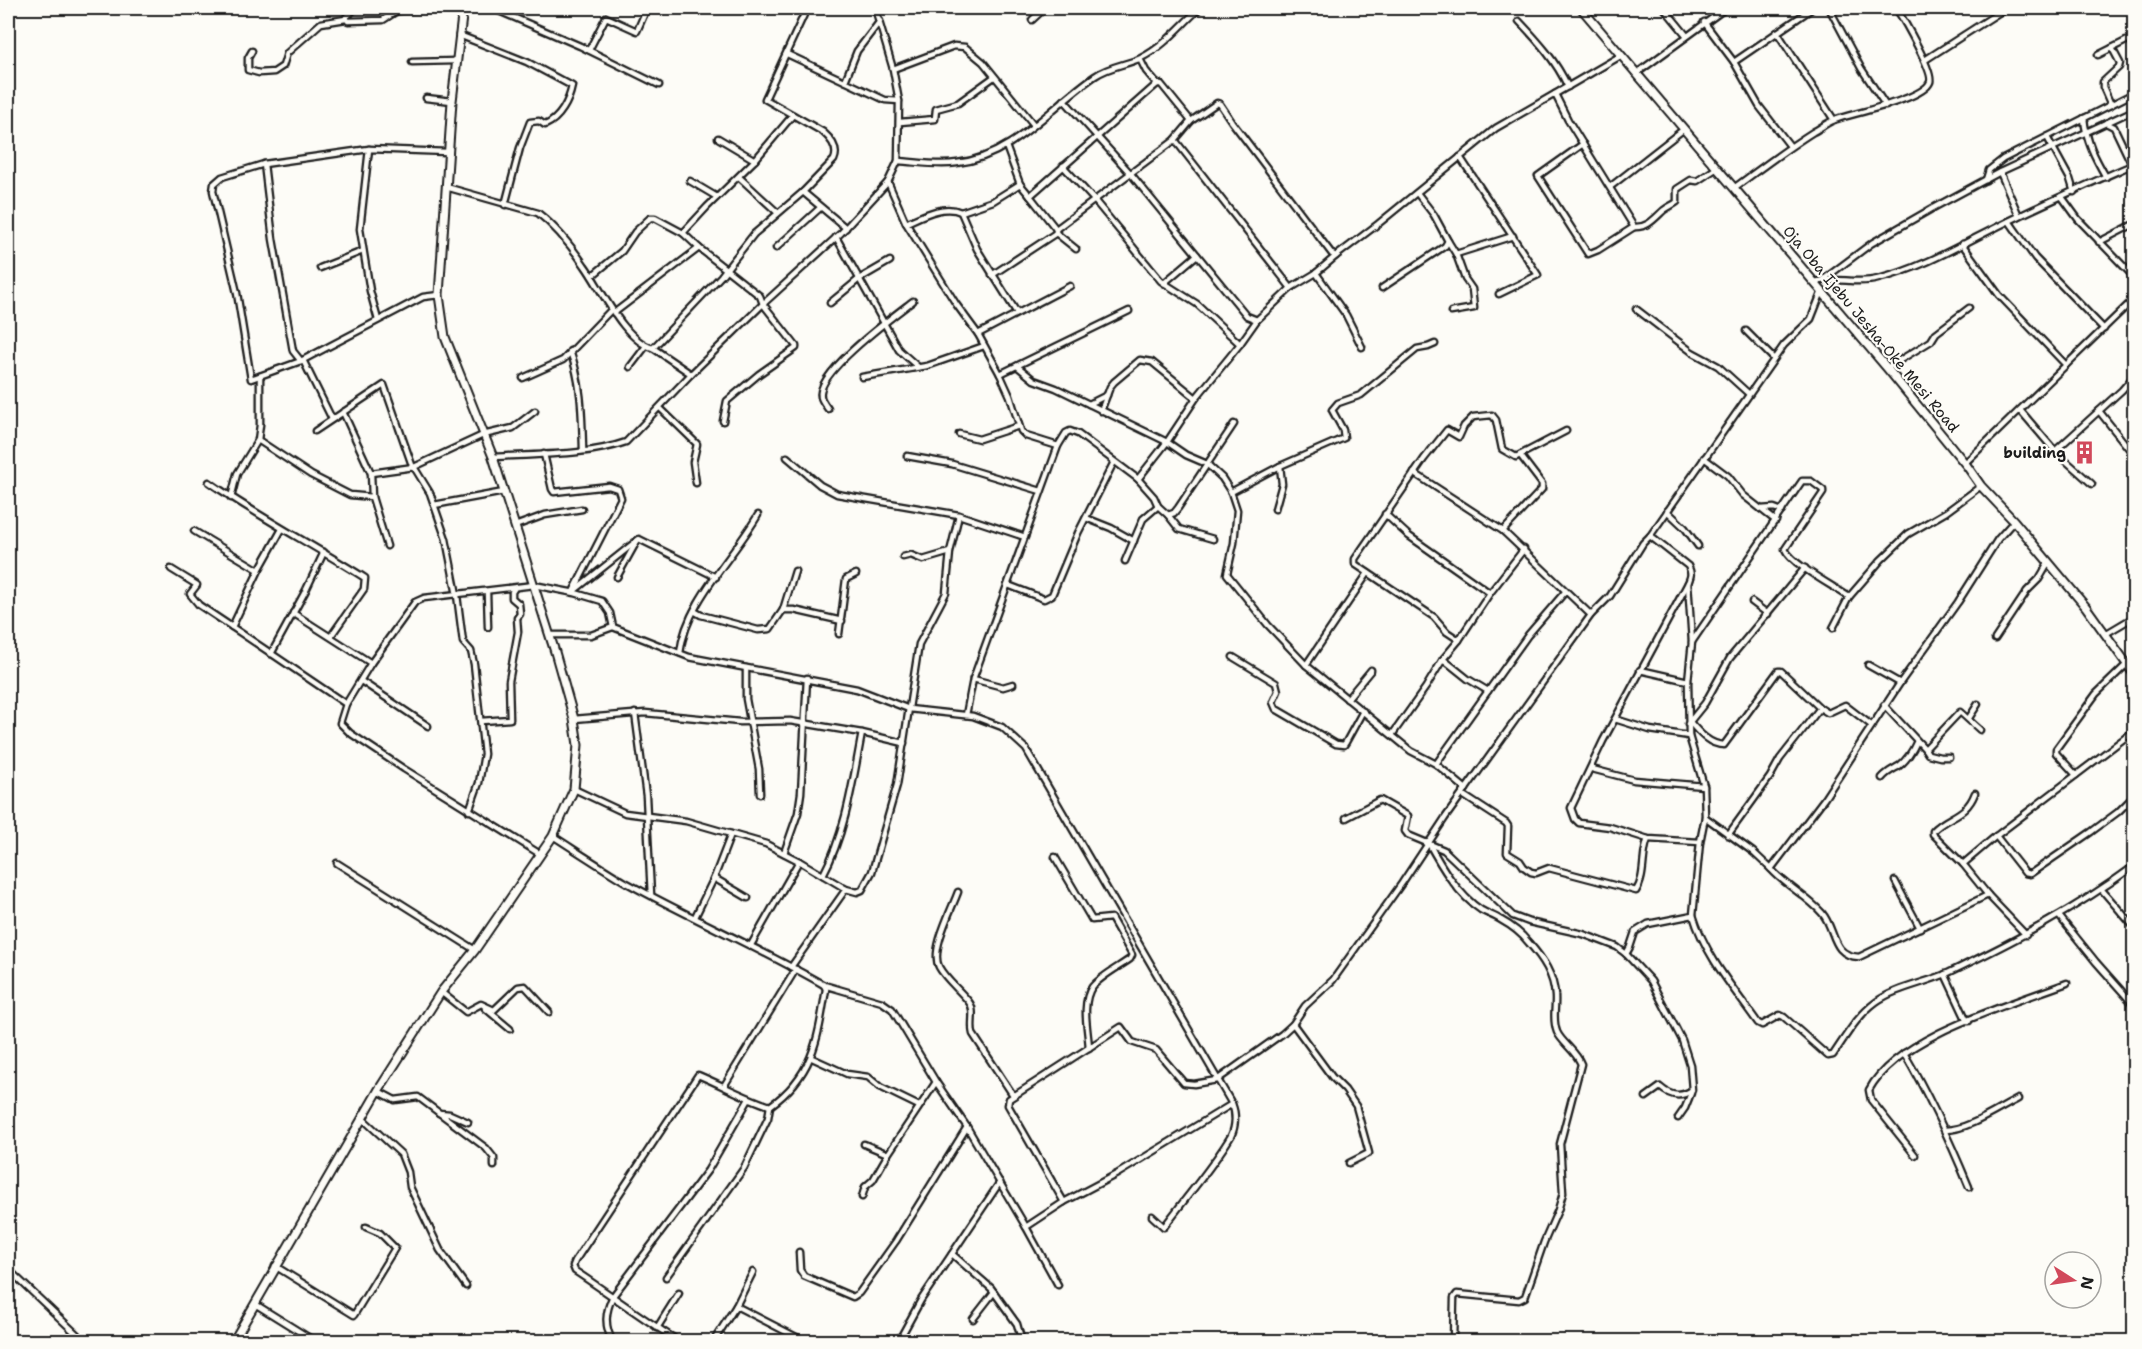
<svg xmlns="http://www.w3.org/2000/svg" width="2142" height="1349" font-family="'Shantell Sans',sans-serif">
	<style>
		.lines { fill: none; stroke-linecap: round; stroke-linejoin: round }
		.minor-casing { stroke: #1c1c1c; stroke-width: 9 }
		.secondary-casing { stroke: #1c1c1c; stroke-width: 11 }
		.minor { stroke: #fdfcf7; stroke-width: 4.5 }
		.secondary { stroke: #fdfcf7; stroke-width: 7 }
		.labels { text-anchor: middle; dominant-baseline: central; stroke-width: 4.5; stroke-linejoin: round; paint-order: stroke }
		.street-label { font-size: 15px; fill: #1c1c1c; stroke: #fdfcf7 }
		.poi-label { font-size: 15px; font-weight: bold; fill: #1c1c1c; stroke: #fdfcf7; text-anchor: end }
	</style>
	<rect width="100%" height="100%" fill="#fdfcf7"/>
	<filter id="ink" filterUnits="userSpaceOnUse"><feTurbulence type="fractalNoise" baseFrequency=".0167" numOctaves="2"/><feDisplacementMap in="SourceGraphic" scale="12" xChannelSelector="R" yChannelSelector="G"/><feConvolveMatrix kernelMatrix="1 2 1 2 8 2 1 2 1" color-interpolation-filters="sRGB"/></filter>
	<g filter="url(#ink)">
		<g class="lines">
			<defs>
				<g id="minor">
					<path d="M356 8 346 17 348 21 383 20 397 11 432 8"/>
					<path d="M356 8 394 10"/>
					<path d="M492 8 580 46 659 85"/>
					<path d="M1664 8 1687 36"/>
					<path d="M1829 8 1861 68 1886 106"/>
					<path d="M877 12 885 8"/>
					<path d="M1899 13 1907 8"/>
					<path d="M1032 20 1045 8"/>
					<path d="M1519 21C1539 42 1556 61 1568 87"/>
					<path d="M1704 22 1734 62 1759 106 1790 146"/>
					<path d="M1777 32 1834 120"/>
					<path d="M459 35 527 62 572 86C569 101 560 119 545 125L539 121 530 122 520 148 505 205"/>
					<path d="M589 50 606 17 637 31 644 15"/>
					<path d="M252 51 248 58V70L259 73 274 72 283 66 287 53 321 23 346 19"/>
					<path d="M787 54 885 100 899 101"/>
					<path d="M1622 55 1555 94 1568 120 1634 227C1648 228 1655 218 1664 210 1668 207 1673 205 1677 202V189L1691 180 1697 181 1717 168"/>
					<path d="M2098 55 2134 37"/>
					<path d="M1140 59 1146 71 1157 84"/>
					<path d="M1925 60 2006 8"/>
					<path d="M412 62 456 61"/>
					<path d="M1734 62 1813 8"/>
					<path d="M893 69 954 46 965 47 983 62 1034 125"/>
					<path d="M1637 73 1726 8"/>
					<path d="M845 81 857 51 880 21"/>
					<path d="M426 98 452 101"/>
					<path d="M1064 100 1131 174 1247 316 1257 320"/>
					<path d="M2111 105 2103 87V82L2119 67 2120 63 2112 48"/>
					<path d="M2084 118C2086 141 2095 158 2106 177"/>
					<path d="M900 122 935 119 936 109 958 103 994 77"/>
					<path d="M2106 123 2114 127 2132 165"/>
					<path d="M2047 137 2070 179 2074 192"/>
					<path d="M718 138 755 160"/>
					<path d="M1175 140 1291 288"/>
					<path d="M1583 144 1538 176 1588 254 1598 250 1634 227"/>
					<path d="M1006 146 1020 184 1030 196"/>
					<path d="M369 149 360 229 370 291 378 320"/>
					<path d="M1460 157 1538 275 1499 294"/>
					<path d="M898 161C917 162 938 166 957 163 1013 157 1051 106 1095 76 1109 66 1126 65 1141 58 1165 46 1181 25 1200 8"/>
					<path d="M264 164 273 239 293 351 301 361"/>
					<path d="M1063 166 1095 201 1161 281 1197 304 1240 344"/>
					<path d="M2000 172 2019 216"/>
					<path d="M739 177 778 213"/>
					<path d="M1986 180 1989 170 2003 159 2134 93"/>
					<path d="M690 181 717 197"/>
					<path d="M888 182 906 223 956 304 978 334 1000 374 1010 396 1021 431 1026 436 1058 446"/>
					<path d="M446 187 538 213C556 227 572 247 585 266 601 288 624 341 653 348L691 374"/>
					<path d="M1610 187 1684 129"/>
					<path d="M1734 188C1760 169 1786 149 1813 132 1821 128 1829 121 1837 119 1855 113 1924 99 1930 82 1934 72 1903 19 1896 8"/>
					<path d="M803 192 846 228"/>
					<path d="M2062 197 2078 219 2134 277"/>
					<path d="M961 212 977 249 1017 313"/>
					<path d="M2009 221 2035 258 2104 329"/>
					<path d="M906 223C922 216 943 204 961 212L993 201 1020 184"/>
					<path d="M1056 229 1175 140 1191 121 1217 103 1220 104 1232 122 1332 254 1336 256"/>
					<path d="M836 237 899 350 917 366"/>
					<path d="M1448 241 1456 254 1465 279 1472 289 1474 308 1451 312"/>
					<path d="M2099 242 2134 224"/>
					<path d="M1962 244 1999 295 2066 365"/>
					<path d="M776 248 820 208"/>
					<path d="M1076 249 1056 233V229L1030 196 1157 84H1161L1191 121"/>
					<path d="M1456 254 1513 236"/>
					<path d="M320 268 363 251"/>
					<path d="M1316 273 1346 315 1362 347"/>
					<path d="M992 275 1056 233"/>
					<path d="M592 276 622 251 635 232 650 218H655L683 233"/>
					<path d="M1824 279 1872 243 1933 208 2000 172 2134 110"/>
					<path d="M1815 282C1835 276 1857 285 1878 279 1923 268 1964 243 2005 223 2047 202 2091 183 2134 164"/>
					<path d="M1164 283 1197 255"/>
					<path d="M1382 288 1445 246 1448 241 1434 215 1417 193"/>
					<path d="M439 295 423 297 301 361 251 379 237 293 213 191 214 184 222 177 264 164 369 149 448 152"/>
					<path d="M830 303 859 279 890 261"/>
					<path d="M1636 309 1692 352 1718 366 1749 394"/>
					<path d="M614 313 699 248"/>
					<path d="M1746 331 1774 359"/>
					<path d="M978 334 1070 286"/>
					<path d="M653 348 721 276 754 234 803 192 834 160C839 149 831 139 823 132L765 99 807 8"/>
					<path d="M570 351C582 383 582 416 583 450"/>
					<path d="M303 360 332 419"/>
					<path d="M1017 366 1034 380 1056 388 1167 442 1186 455 1207 464 1222 478 1231 492 1237 510 1234 543 1227 574 1231 579 1268 625 1306 665 1411 751 1436 764 1466 789"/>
					<path d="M630 367 646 346"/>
					<path d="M1887 368 1931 341 1936 333 1969 308"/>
					<path d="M1000 374 1129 311"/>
					<path d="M862 377 927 366 984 346"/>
					<path d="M523 378 563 360 611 310"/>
					<path d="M1089 404 1107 395"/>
					<path d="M660 408 697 444 693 462 696 483"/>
					<path d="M828 409C826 406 822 401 821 397 815 373 895 315 913 301"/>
					<path d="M2020 410 2055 451 2122 390 2134 376"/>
					<path d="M1101 411 1110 387 1114 382 1140 360 1152 362 1196 398"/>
					<path d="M2099 411 2134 455"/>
					<path d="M723 421 727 401 759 374 796 348V346L763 304 760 296 699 248 683 233 707 207 755 160 793 115"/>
					<path d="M315 431 384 385 413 468"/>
					<path d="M959 434 979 439 1019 426"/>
					<path d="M258 440 311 475 350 495 372 497 371 473 343 412"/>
					<path d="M2055 451 2092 484"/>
					<path d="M544 454 552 489 554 492 609 486 618 489 621 498 573 592"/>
					<path d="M907 456 952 464 1041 491"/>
					<path d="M493 457C535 454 587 456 626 442L691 374 763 304 841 233 888 182 898 161 899 101 893 69 875 8"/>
					<path d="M787 457 820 485 837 494 959 515 1025 537"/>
					<path d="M1704 458 1728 476 1743 495 1776 521"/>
					<path d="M1965 463 2134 299"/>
					<path d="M414 467 430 493 446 539 457 595 463 642 471 651 474 664 484 754 479 783 469 811"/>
					<path d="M371 473 414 467 483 435 513 428 535 411"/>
					<path d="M1414 473 1503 531 1591 615"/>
					<path d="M1138 479 1167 442 1196 398 1240 344 1257 320 1291 288 1316 273 1336 256 1378 224 1496 128 1555 94"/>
					<path d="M209 482C259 517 313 545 365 578L364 589 331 636"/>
					<path d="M1231 492 1280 466 1344 438 1343 430 1332 410 1338 403 1361 395 1417 349 1428 347 1435 344"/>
					<path d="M372 497 387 546"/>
					<path d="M231 498 237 474 258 440 260 425V376"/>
					<path d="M434 505 504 492"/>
					<path d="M1275 509 1282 484 1280 466"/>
					<path d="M1761 509 1774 508 1782 511"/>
					<path d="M1667 511 1685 528 1698 546"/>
					<path d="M1385 514 1409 536 1490 593"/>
					<path d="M1168 515 1179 529 1213 539"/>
					<path d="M1086 518 1111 528 1134 541"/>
					<path d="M515 526 545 515 582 509"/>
					<path d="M282 529 259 570 232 627 346 704"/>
					<path d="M194 531 259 570"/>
					<path d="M1503 531 1542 489V484L1520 455"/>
					<path d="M903 557 911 555 923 560 950 552"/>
					<path d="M1125 561 1143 519 1158 506"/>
					<path d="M171 569 197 585 190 594 199 605 232 627"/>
					<path d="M617 577 637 541"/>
					<path d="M1688 583 1603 741 1571 808 1575 819 1579 823 1610 827 1648 839 1700 842"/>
					<path d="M1008 585 1044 599 1052 595 1078 533 1114 462"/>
					<path d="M575 590 639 539 716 577"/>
					<path d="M487 592 488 627"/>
					<path d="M1752 602 1768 614"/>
					<path d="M783 610H794L842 621"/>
					<path d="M694 611 701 615 758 630 770 629 783 610 795 571"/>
					<path d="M293 613 371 663"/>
					<path d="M1833 628 1849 597 1881 560 1908 534 1946 512 1981 486"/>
					<path d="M2107 633 2134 617"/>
					<path d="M839 634 846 579 856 574"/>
					<path d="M550 635H591L613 627"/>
					<path d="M1995 639 2027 591 2039 579 2049 562"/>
					<path d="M1459 640 1447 632 1434 617 1355 564V559L1424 459 1447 430 1459 437 1464 426 1473 417 1492 415 1496 420 1502 449 1516 457 1566 431"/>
					<path d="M1692 642 1802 481H1811L1823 490V493L1785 549C1791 564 1835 587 1849 597"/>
					<path d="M680 653C686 602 733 558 758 515"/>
					<path d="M271 654 306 590 324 552"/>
					<path d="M1233 657 1276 683 1278 691 1273 702 1276 709 1336 744 1344 745 1346 742 1363 711"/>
					<path d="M1306 665 1368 573"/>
					<path d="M1868 665 1900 683"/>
					<path d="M746 668V699L759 769 760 794"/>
					<path d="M1640 670 1688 681"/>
					<path d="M973 679 1003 687 1013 684"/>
					<path d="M361 681 428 726"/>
					<path d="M1488 691 1528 635 1565 592"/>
					<path d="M1347 699 1371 670"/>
					<path d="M1884 705 1925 749 1960 712 1980 730"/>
					<path d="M635 713 646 796 651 895"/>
					<path d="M966 715 973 679 1058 446 1066 433 1070 431 1078 434 1138 479 1154 497 1158 506 1168 515 1174 513 1178 508 1234 424"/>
					<path d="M1969 718 1978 704"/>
					<path d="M574 719 645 713 740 722 790 721 862 733 904 743"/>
					<path d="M1615 719 1650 730 1689 736"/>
					<path d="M481 721 510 719 509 681 518 632 517 618 520 614 519 604 512 598V592L514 589"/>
					<path d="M1690 722C1699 733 1710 745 1724 745L1778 671H1781L1820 708 1828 713 1845 705 1871 725"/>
					<path d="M1688 724 1705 703 1730 658 1805 568"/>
					<path d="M1392 735 1426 687 1443 659 1459 640 1490 593 1524 549"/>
					<path d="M1925 749 1928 754 1940 757H1949"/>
					<path d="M1436 764 1488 691 1468 679 1443 659"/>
					<path d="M1592 769 1634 780 1704 786"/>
					<path d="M2076 775 2056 753V749L2096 694 2128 663"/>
					<path d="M1882 778C1887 772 1892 770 1899 766 1907 760 1913 750 1917 741"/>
					<path d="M574 789 625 813 686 821 766 844 799 861 846 889 857 892 862 890 872 872 897 785 919 644 946 593 950 552 959 515"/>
					<path d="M1975 793C1966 817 1948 815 1933 831V834L1963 864 1988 895"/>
					<path d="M1463 795 1506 823 1508 826 1507 853 1520 861 1524 867 1531 872 1536 873 1549 868 1636 891C1646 876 1641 855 1648 839"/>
					<path d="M1705 817 1753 852 1771 869 1824 799 1900 683 1958 602 1998 539 2014 521"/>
					<path d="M1346 818 1380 800 1408 816 1405 831 1408 835 1444 850 1513 916 1529 922 1583 934 1617 947 1626 954 1651 981 1682 1040 1690 1065 1692 1090C1681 1098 1670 1096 1660 1087L1646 1097"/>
					<path d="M1728 835 1770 777 1780 759 1820 708"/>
					<path d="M553 836C578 852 602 868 627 883 692 919 760 948 824 985L826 989C818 1038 814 1075 770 1106 745 1098 722 1085 698 1075L575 1261 573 1266 575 1271C610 1294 643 1319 680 1342"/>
					<path d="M1996 836 2025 873 2030 874 2091 832 2118 812 2134 796"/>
					<path d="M1428 842C1441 866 1458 895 1481 910 1488 914 1495 916 1501 920 1512 926 1522 934 1529 943 1543 959 1554 975 1555 996 1556 1008 1552 1019 1557 1032 1562 1043 1576 1051 1581 1064L1560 1144 1563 1193 1558 1210 1544 1242 1525 1297 1519 1300 1457 1294 1454 1298 1453 1342"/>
					<path d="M784 853 798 813 801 793 807 678"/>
					<path d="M540 854 404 769 350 733 340 723 346 704 371 663 415 602 424 598 534 585 575 593 602 601 610 613 613 627 689 657 857 689 909 709 973 716 1002 727 1026 749 1232 1104 1117 1174 1064 1202 1026 1227 967 1127 936 1082 892 1009 882 1002 824 985"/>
					<path d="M1055 857 1092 920 1111 918 1132 955 1130 959C1119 967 1101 976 1092 987 1081 1003 1088 1030 1089 1048"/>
					<path d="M337 863 475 950"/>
					<path d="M1963 864 1996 836 2134 731"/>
					<path d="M1771 869C1786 886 1807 896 1822 913 1836 929 1831 956 1859 957L1988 895 2026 935"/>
					<path d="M823 875C846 832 853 780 862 733"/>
					<path d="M714 878 748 898"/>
					<path d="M1895 881 1920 928"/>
					<path d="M2102 890 2134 927"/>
					<path d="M958 892C952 909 930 950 939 967 946 980 960 990 969 1002 976 1010 970 1024 973 1034L1013 1095"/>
					<path d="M1693 915C1705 955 1734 989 1758 1023L1762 1025 1780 1015 1784 1017 1828 1056 1833 1055C1846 1036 1857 1016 1876 1002 1895 988 1926 983 1948 973 2013 942 2076 909 2134 866"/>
					<path d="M2059 916 2096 962 2134 1005"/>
					<path d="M695 917 714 878 731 834"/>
					<path d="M751 945 799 861"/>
					<path d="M1626 954 1630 947 1635 932 1648 924 1693 915 1700 842 1705 817 1704 786 1689 736 1688 681 1692 642 1688 583C1691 576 1692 573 1688 566L1650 536"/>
					<path d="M791 967 846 889"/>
					<path d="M1945 974 1967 1021H1969"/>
					<path d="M441 992 466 1012 481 1004 494 1010 518 987 525 986 549 1012"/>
					<path d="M485 1008 510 1029"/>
					<path d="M1293 1024 1332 1077 1345 1090 1356 1106 1369 1153 1349 1163"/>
					<path d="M1904 1053C1930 1097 1950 1141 1969 1187"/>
					<path d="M812 1058 847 1074 868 1077 880 1087 919 1106"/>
					<path d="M724 1086 796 969"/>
					<path d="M378 1091 395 1100 418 1097 486 1148 494 1158V1166"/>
					<path d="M439 1113 450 1114 468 1122"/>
					<path d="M362 1118 401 1154 408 1172 410 1187 440 1250 466 1286"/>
					<path d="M1678 1118 1685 1108 1691 1093"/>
					<path d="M1945 1130C1968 1130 1998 1109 2018 1099"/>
					<path d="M864 1144 888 1154 936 1082"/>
					<path d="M1915 1155 1871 1100 1869 1090C1897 1036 2012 1004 2067 983"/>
					<path d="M862 1197 865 1187 873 1180 888 1154"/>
					<path d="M1064 1202 1008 1105 1009 1099 1121 1027 1132 1042 1156 1050 1184 1083 1194 1084 1217 1080 1282 1034 1293 1024 1305 1006 1333 980 1402 883 1445 818 1591 615 1610 596 1643 543 1650 536 1784 345 1811 319 1822 291"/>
					<path d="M1152 1216 1164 1227C1186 1197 1212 1168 1231 1136 1236 1126 1236 1113 1232 1104"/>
					<path d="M1026 1227 1058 1285"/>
					<path d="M799 1252 800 1270 804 1276 853 1297 859 1293 896 1241 967 1127"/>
					<path d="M952 1254 991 1288 1017 1324 1022 1342"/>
					<path d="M275 1266 354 1315 395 1248 380 1233 366 1227"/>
					<path d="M8 1269 85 1342"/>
					<path d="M666 1277 744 1168 768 1118 770 1106"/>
					<path d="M255 1304 316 1342"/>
					<path d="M736 1306 806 1342"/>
					<path d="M973 1319 994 1292"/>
					<path d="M657 1328 679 1293"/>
					<path d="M613 1342C604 1326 605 1312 613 1296L708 1170 749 1099"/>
					<path d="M713 1342 736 1306 753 1272"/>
					<path d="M898 1342 921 1300 1000 1182"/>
				</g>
				<g id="secondary">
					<path d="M1581 8 1887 368 1967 466 1981 486 2014 521 2086 607 2134 674"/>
					<path d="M233 1342 378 1091 441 992 475 950 553 836 574 789 578 745 574 719 555 652 493 457 445 337 439 295 452 101 463 8"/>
				</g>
			</defs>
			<use href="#minor" class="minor-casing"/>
			<use href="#secondary" class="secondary-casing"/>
			<use href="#minor" class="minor"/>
			<use href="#secondary" class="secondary"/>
		</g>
	</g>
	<defs>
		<symbol id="building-bare" viewBox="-9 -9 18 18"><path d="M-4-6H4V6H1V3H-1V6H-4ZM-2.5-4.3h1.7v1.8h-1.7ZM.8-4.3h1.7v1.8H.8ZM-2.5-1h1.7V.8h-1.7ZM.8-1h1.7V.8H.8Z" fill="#d1495b" stroke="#fdfcf7" stroke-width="2.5" paint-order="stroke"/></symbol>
	</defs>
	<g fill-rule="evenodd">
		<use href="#building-bare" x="2068" y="436" width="33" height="33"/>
	</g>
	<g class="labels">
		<g class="street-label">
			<text transform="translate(1871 329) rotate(50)">Oja Oba Ijebu Jesha-Oke Mesi Road</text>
		</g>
		<g class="poi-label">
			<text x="2066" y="453">building</text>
		</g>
	</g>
	<rect width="2142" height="1349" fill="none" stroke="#fdfcf7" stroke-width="30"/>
	<rect x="15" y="15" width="2112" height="1319" fill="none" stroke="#1c1c1c" stroke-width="2" filter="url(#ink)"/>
	<g transform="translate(2073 1280) rotate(102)"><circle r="28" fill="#fdfcf7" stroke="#a3a29f" stroke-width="1.5"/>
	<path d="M0-4.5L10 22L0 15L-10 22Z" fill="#d1495b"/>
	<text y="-9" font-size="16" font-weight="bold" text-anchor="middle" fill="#1c1c1c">N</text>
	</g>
</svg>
